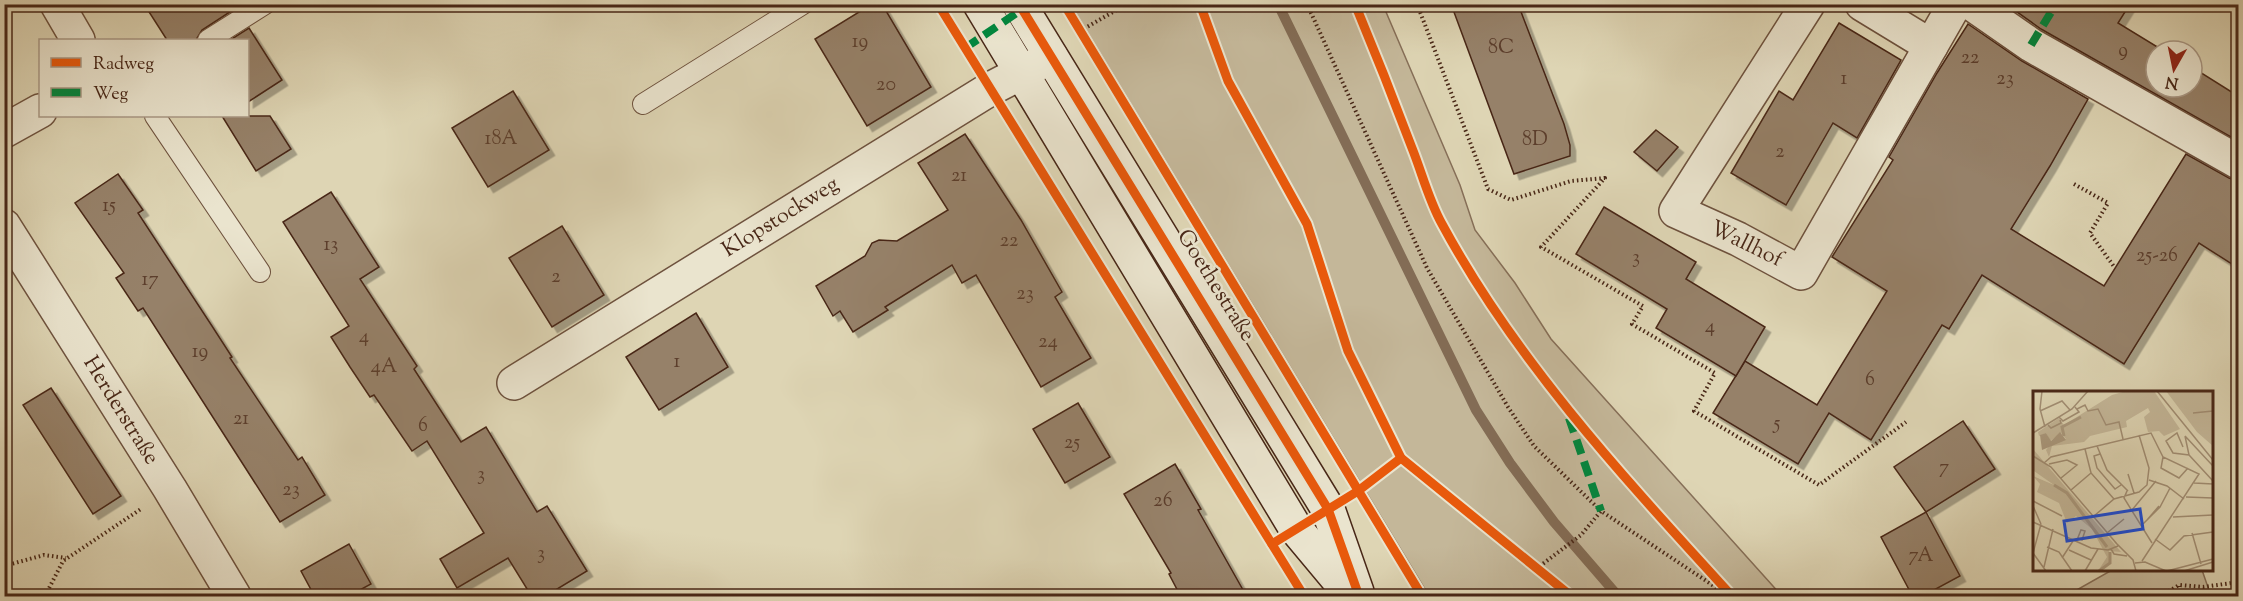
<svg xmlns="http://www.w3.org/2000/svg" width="2243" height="601" font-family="'Sorts Mill Goudy',serif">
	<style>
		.green { fill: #c4b799; stroke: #866f58; stroke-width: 1.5 }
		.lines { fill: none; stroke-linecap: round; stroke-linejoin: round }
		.stream { stroke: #836c55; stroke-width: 10 }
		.building { fill: #968169; stroke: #482717; stroke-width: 1.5; filter: url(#shadow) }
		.service-casing { stroke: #6e523e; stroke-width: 22 }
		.minor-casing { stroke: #6e523e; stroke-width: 36 }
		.secondary-casing { stroke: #482717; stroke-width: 36 }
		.path { stroke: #482717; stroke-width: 4; stroke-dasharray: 1.5 3; stroke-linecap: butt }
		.service { stroke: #eae4ce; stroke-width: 20 }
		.minor { stroke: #eae4ce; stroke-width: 33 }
		.secondary { stroke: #eae4ce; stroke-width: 33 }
		.quiet { stroke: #00873e; stroke-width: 8; stroke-dasharray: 15 8; stroke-linecap: butt }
		.cycleway-casing { stroke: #eae4ce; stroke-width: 13 }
		.cycleway { stroke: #e8590c; stroke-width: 9 }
		.labels { text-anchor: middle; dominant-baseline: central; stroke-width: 5; stroke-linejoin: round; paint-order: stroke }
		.number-label { font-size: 20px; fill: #5c3e2c }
		.street-label { font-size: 22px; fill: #482717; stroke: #eae4ce }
		.inset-river { fill: none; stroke: #ab9a7f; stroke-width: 3 }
		.inset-road { fill: none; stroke: #a28f75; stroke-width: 1.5 }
		.view { fill: #1d4ed8; fill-opacity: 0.15; stroke: #1d4ed8; stroke-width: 3 }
		.inset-edge { fill: none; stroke: #482717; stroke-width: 3 }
	</style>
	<defs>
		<filter id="shadow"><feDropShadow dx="5.5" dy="5.5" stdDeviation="0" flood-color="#0004"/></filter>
	</defs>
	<rect width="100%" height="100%" fill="#ded5b4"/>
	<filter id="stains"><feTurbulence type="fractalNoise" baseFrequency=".00333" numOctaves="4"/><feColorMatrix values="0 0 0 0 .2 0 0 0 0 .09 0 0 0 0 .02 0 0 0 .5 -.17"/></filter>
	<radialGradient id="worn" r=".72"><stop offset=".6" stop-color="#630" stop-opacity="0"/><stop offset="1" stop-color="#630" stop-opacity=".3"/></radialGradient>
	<g class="green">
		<path d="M1071 5H1383L1460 185 1475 230 1515 283 1551 339 1782 596H1429Z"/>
		<path d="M2112 570H2202L2211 596H2066Z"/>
	</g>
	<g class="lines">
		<path class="stream" d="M1278 4 1476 410 1510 463 1554 522 1618 596"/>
	</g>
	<g class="building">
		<path d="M144 4H234L236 8 202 30 196 40H167Z"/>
		<path d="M872 4H882L931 87 867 126 815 39Z"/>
		<path d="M1451 4H1518L1564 124 1570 145V156L1514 174Z"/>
		<path d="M2006 4H2130L2118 23 2164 51H2156V87H2192V67L2238 96V141L2041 29Z"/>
		<path d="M1839 23 1901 60 1857 138 1833 123 1786 205 1731 173 1779 91 1793 100Z"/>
		<path d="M1968 24 2022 61 2088 99 2050 166 2011 229 2104 286 2186 154 2229 178 2238 181V268L2199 243 2124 364 1982 275 1949 329 1942 325 1871 440 1829 413 1798 464 1713 413 1745 361 1817 405 1887 291 1832 257 1893 160 1889 157 1937 73Z"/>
		<path d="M249 28 282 80 248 102V40H230Z"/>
		<path d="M513 91 549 150 488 187 452 128Z"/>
		<path d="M222 116H270L291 149 256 171Z"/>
		<path d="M1656 130 1678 147 1657 171 1634 152Z"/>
		<path d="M965 134 1021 220 1062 292 1055 297 1091 358 1041 387 976 275 962 283 952 265 885 307 888 310 853 332 840 311 833 316 816 286 865 256 872 243 879 240 897 241 948 210 918 163Z"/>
		<path d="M118 174 143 210 138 213 212 326 232 357 230 358 298 460 302 457 325 495 280 522 143 308 138 311 116 278 124 273 75 203Z"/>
		<path d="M331 192 379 267 360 279 417 366 414 369 461 442 486 427 537 512 547 506 587 571 544 597H532L508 558 457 588 440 559 484 533 427 441 412 451 374 395 370 397 350 367 331 337 349 326 283 222Z"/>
		<path d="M1604 207 1696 262 1686 279 1765 327 1736 376 1656 328 1667 309 1576 254Z"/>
		<path d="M562 226 604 295 552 327 509 258Z"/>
		<path d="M696 313 728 367 659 410 626 357Z"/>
		<path d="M51 388 121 496 93 514 23 405Z"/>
		<path d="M1078 403 1110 457 1065 483 1033 429Z"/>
		<path d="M1963 421 1995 469 1926 512 1894 467Z"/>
		<path d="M1175 464 1201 509 1198 510 1247 597H1181L1169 574 1171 573 1124 494Z"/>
		<path d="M1926 512 1960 576 1921 597H1913L1881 537Z"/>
		<path d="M349 544 371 584 347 597H315L301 571Z"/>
	</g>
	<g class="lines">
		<defs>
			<g id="service">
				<path d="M208 40 265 4"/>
				<path d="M643 104 803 4"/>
				<path d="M155 116 260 272"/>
			</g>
			<g id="minor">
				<path d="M57 4 78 40"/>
				<path d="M1808 4 1676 211 1738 239 1801 273 1955 4"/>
				<path d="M1862 4 1931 46"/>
				<path d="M1972 4 2031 45 2238 162"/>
				<path d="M4 131 40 111"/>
				<path d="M4 226 170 489 234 596"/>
				<path d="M514 383 990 89 1051 57"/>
			</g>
			<g id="secondary">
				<path d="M980 4 1296 529 1352 596"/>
				<path d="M1019 4 1328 509 1357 592"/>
			</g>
		</defs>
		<use href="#service" class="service-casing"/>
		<use href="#minor" class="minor-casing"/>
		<use href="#secondary" class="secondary-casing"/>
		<g class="path">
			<path d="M1307 4 1427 268 1508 407 1534 446 1601 511"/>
			<path d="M1417 4 1488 189 1511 200 1571 181 1605 178 1541 247 1643 306 1632 324 1715 373 1694 411 1819 485 1906 422"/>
			<path d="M1080 31 1127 4"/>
			<path d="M2074 184 2108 203 2090 233 2115 268"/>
			<path d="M4 566 44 555 66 558"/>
			<path d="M1536 569 1581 535 1601 511 1729 596"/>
			<path d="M45 596 63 561 141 509"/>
			<path d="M2161 596 2179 585 2203 587 2232 583"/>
			<path d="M2179 596V586"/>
		</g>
		<use href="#service" class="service"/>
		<use href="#minor" class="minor"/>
		<use href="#secondary" class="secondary"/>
		<g class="quiet">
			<path d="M2031 45 2056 4"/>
			<path d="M965 48 1030 4"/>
			<path d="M1569 418 1601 511"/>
		</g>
		<defs>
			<g id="cycleway">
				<path d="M938 4 1304 596"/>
				<path d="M1019 4 1328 509 1359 596"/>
				<path d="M1064 4 1422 596"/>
				<path d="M1200 4 1228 81 1307 224 1348 351 1401 458 1571 596"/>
				<path d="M1355 4C1375 52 1394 100 1412 148 1422 173 1429 201 1442 224 1517 363 1627 481 1732 596"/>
				<path d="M1272 544 1358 491 1401 458"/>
			</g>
		</defs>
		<use href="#cycleway" class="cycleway-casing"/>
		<use href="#cycleway" class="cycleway"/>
	</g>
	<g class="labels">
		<g class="number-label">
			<text x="860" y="42">19</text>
			<text x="1501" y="48">8C</text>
			<text x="2123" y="51">9</text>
			<text x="1970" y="58">22</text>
			<text x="1844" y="79">1</text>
			<text x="2005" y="79">23</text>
			<text x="886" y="85">20</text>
			<text x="501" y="139">18A</text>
			<text x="1535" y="140">8D</text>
			<text x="1780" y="152">2</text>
			<text x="959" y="176">21</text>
			<text x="109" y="206">15</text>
			<text x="1009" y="241">22</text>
			<text x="331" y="245">13</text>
			<text x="2157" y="256">25-26</text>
			<text x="1636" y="258">3</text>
			<text x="556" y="277">2</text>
			<text x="150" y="280">17</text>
			<text x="1025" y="294">23</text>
			<text x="1710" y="327">4</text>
			<text x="364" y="337">4</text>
			<text x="1048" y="342">24</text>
			<text x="200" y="352">19</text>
			<text x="677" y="362">1</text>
			<text x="384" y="367">4A</text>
			<text x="1870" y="380">6</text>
			<text x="241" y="419">21</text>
			<text x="1777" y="424">5</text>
			<text x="423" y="426">6</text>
			<text x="1072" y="443">25</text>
			<text x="1944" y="468">7</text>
			<text x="481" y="475">3</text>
			<text x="291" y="490">23</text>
			<text x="1163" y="501">26</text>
			<text x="541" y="554">3</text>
			<text x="1921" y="556">7A</text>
		</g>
		<g class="street-label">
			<text transform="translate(781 218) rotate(-32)">Klopstockweg</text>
			<text transform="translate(1746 245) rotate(26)">Wallhof</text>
			<text transform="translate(1215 286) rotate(58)">Goethestraße</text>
			<text transform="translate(120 411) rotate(58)">Herderstraße</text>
		</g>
	</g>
	<g transform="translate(2033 391)">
		<rect width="180" height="180" fill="#ded5b4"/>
		<path d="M93 0H121L147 38 131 45 126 40 115 41 111 26 117 21 115 17 93 30 94 36 57 45 51 51 19 55 16 66 13 59 18 53 33 48 28 42 17 50 13 42 6 45 5 41 26 27 31 34 79 4ZM133 0H180V55L164 41ZM0 58 88 161 76 160 77 171 65 180 74 166 59 138 43 125 34 132 26 112 4 101 7 93 0 85 21 94 1 80Z" fill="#c4b799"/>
		<path d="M27 41 33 49 9 59 7 44 13 42 18 50Z" fill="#ab9a7f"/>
		<path class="inset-river" d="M31 45 29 36 48 26M21 94 34 102 74 156M66 180 77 172V161"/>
		<path class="inset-road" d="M9 0 7 18 12 36M124 0 180 69M44 18 52 14 55 20 65 18 73 34 86 31 90 48M7 20 29 10 37 19M160 22 180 20M26 26 30 30 46 21 42 16M15 34 18 37 28 32 27 29M0 42 39 18 55 0M152 45 180 75M152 45 156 64M64 55 74 79 95 100M150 56 144 42 133 50 140 62 156 64 180 90M52 58 58 82 81 108M67 63 61 65 64 77 82 98 88 94M0 65 18 76 84 153M130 66 128 77 146 87 155 77M11 72 18 66 118 42 130 66 166 83 109 170M16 73 34 69 44 74 28 87M95 83 101 102M116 89 134 95 151 108M161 92 180 93M38 99 58 82M94 100 91 107 119 152M153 106 180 107M0 110 29 125M0 115 8 133M99 119 123 90M61 125 81 108 106 101 114 94 116 77 106 44M140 126 180 124M114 129 126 115M0 131 58 157 75 159 85 155M8 133 0 162 13 180M110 133 127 116 137 97M74 142 91 128M159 142 168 173M122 148 137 159 151 145 180 141M44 149 48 139 52 140 49 149 45 147M82 151 100 169 103 180M14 156 26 161 39 180M78 158 81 163 94 165M36 159 58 169M29 167 40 150M102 172 112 171 133 180M11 176 20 138M52 180 65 158M134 180 180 168M151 180 180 171"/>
		<path class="view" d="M107 118 110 138 34 150 31 130Z"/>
		<rect width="180" height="180" class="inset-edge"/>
	</g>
	<rect width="2243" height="601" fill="none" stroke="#ded5b4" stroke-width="24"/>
	<rect x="6" y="6" width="2231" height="589" fill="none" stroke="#482717" stroke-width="3"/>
	<rect x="12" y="12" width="2219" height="577" fill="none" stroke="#482717" stroke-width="1.5"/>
	<rect x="39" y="39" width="210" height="78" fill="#eae4ce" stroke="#a99885" stroke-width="1.5"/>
	<rect x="51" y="58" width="30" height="9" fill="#e8590c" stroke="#a99885" stroke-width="1.5"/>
	<text x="93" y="69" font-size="18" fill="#482717">Radweg</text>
	<rect x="51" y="88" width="30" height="9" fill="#00873e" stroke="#a99885" stroke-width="1.5"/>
	<text x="93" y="99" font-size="18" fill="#482717">Weg</text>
	<g transform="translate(2174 69) rotate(189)"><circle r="28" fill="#eae4ce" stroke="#a99885" stroke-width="1.5"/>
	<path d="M0-4.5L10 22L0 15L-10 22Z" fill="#8f2418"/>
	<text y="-9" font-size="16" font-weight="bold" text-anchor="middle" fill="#482717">N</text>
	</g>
	<rect width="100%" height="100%" filter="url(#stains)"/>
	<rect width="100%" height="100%" fill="url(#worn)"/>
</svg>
